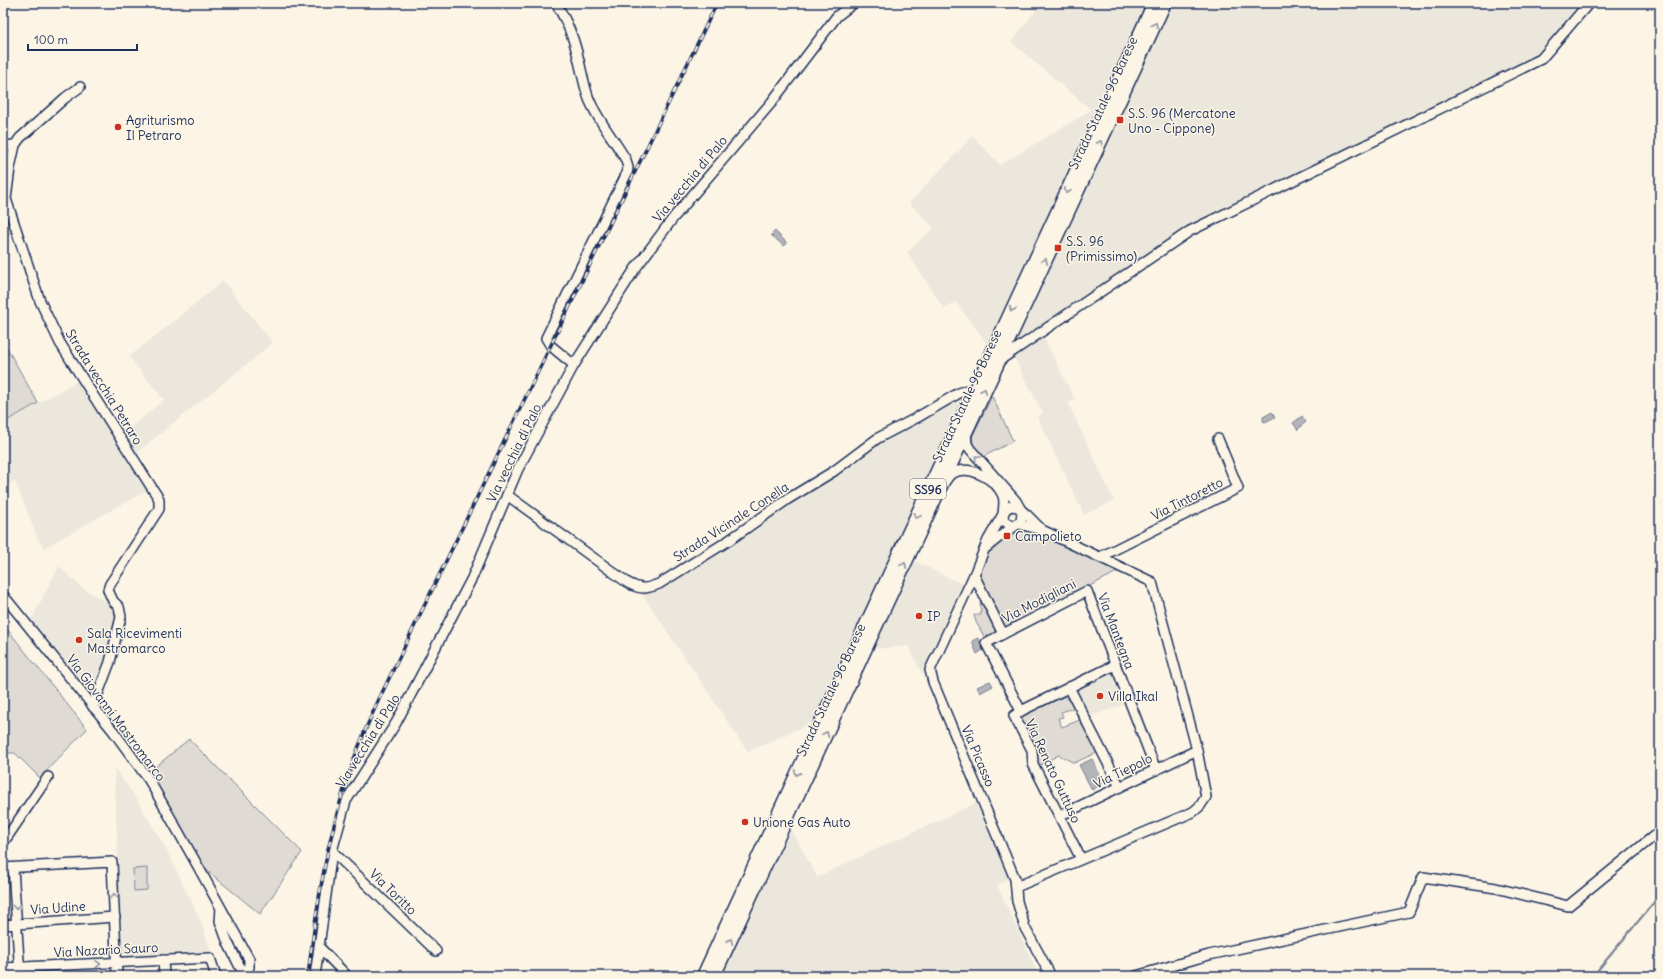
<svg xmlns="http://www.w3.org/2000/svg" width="1663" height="979" font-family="Delius,sans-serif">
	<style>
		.built { fill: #ece7dc }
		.green { fill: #dfdbd4; stroke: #7d8599; fill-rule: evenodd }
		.water { fill: #b2b4b8; stroke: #767f94 }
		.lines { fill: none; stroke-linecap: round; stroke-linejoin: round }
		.stream { stroke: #767f94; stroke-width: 2 }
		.minor-casing { stroke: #1b2f5e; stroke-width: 12 }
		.major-casing { stroke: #1b2f5e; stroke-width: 15 }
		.minor { stroke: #fcf5e5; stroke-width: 9 }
		.major { stroke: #fcf5e5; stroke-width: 12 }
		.rail-casing { stroke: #1b2f5e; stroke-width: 3.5 }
		.rail { stroke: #fcf5e5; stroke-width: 2; stroke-dasharray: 6; stroke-linecap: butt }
		.oneway { stroke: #8c92a2 }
		.poi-dot { fill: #c8321e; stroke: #fcf5e5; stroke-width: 1.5 }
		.labels { text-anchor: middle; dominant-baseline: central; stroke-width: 3; stroke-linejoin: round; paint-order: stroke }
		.shield { fill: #fcf5e5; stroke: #5e6a86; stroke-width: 1 }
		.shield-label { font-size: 12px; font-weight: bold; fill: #1b2f5e }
		.street-label { font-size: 13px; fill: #1b2f5e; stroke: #fcf5e5 }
		.poi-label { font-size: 13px; fill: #1b2f5e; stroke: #fcf5e5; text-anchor: start }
	</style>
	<rect width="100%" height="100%" fill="#fcf5e5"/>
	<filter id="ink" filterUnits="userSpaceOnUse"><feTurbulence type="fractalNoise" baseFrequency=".025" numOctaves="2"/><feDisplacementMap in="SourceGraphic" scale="8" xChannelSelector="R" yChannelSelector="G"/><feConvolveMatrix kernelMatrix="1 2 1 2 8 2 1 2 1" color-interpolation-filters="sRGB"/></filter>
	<g filter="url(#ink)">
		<g class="built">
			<path d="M1042 3H1155L1006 347 1172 3H1589L1541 59 1190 231 999 360 956 302 944 309 907 252 934 228 909 203 973 136 1000 165 1091 110 1011 42Z"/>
			<path d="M11 150 3 194V151Z"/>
			<path d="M223 281 273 343 135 454 123 433 164 400 129 357Z"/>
			<path d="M1043 336 1075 400 1068 403 1114 501 1084 515 1037 416 1043 413 1014 358Z"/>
			<path d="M79 380 149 489 44 548 37 537 15 481 3 488V423Z"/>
			<path d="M972 384 831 689 813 722 748 752 638 588Z"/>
			<path d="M914 561 964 585 922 674 909 646 873 649Z"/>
			<path d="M59 566 82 588 114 606 118 610 109 658 92 698 30 622Z"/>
			<path d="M1113 669 1127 703 1087 718 1072 689Z"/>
			<path d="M114 767 136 798 165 847 200 919 211 952 122 956Z"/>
			<path d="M976 803 1009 879 997 885 1039 976H722L791 829 817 877Z"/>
		</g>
		<g class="green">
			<path d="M8 214 14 230 3 239V218Z"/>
			<path d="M3 341 38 403 3 423Z"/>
			<path d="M992 396 1013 441 981 458 974 449 972 437Z"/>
			<path d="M1027 529 1119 571 1004 630 976 577 988 551 994 544 1021 530Z"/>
			<path d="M980 600 995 630 994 635 985 638 976 622 974 615H981Z"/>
			<path d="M3 624 87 729 49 768 41 779 15 753H3Z"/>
			<path d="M1065 696 1074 705 1098 752 1074 763 1059 755 1038 766 1020 718 1022 716ZM1074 708 1080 720 1062 727 1058 718 1063 717 1061 712Z"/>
			<path d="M189 739 302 852 260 914 199 864 147 774Z"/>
			<path d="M147 868V890L134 891 133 869Z"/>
		</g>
		<g class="water">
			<path d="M775 231 787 243 784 246 771 235Z"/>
			<path d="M1272 412 1275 417 1265 422 1263 421V417Z"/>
			<path d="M1302 416 1306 422 1300 427 1298 430 1293 423Z"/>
			<path d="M978 638 984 649 977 654 972 641Z"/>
			<path d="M990 681 993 686 980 693 977 687Z"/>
			<path d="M1092 759 1104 783 1092 790 1079 765Z"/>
		</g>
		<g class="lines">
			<path class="stream" d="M1593 976 1660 895"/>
			<defs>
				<g id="minor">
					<path d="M556 3C563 15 569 27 573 39 580 59 582 80 589 99 598 121 614 139 626 160L628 168 627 173 546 338 551 346 574 365"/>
					<path d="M80 87 65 98 20 138 15 145 10 168 6 199 40 301 60 343 159 499V509L110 584 108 590 113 601 119 607 121 617 110 662 93 707"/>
					<path d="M3 146 15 145"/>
					<path d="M1000 360 1190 231 1541 59 1589 3"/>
					<path d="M946 480C948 477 950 474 953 473 970 464 997 480 1003 496 1006 505 1001 513 1004 521L1013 526 1021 521 1022 512 1016 501 970 449 967 444 966 434"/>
					<path d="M507 495 628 583C641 590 646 589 659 584L728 541 788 499 834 471 878 438 918 417 959 393 967 390 974 392"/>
					<path d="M1041 529 1027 515 1018 507 1011 506 1006 509 988 540 974 575 930 670 933 682 1015 879 1017 901 1025 928 1051 976"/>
					<path d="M987 547 998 538 1016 525"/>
					<path d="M1100 557 1238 488 1218 439"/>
					<path d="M974 575 1003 634 986 643 1021 711 1014 716 1032 750 1033 764 1081 859"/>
					<path d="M3 595 114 732 149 780 195 861 249 959V967L247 972 242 971 228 943 220 921 221 908"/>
					<path d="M1003 634 1087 591 1156 770"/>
					<path d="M1069 687 1120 787"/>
					<path d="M1021 711 1115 665"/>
					<path d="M1059 816 1197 750"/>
					<path d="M3 843 48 777"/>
					<path d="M332 851 436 951"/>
					<path d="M3 868 112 862 117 976"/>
					<path d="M13 868 20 976"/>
					<path d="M1016 887 1193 812 1200 806 1206 797 1197 750 1152 582 1042 530 1019 524"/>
					<path d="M3 925 115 917"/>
					<path d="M320 948 347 976"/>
					<path d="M163 960 164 976"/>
					<path d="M3 968 210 958 216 976"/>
					<path d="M315 976 332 851 346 801 396 723 472 578 518 469 574 365 635 269 674 217 771 103 837 16 854 3"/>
					<path d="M1136 976 1209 955 1409 912 1423 877 1496 888 1568 906 1660 831"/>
				</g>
				<g id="major">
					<path d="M703 976 1154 3"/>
					<path d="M714 976 1165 3"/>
				</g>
			</defs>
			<use href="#minor" class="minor-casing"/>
			<use href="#major" class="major-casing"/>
			<use href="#minor" class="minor"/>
			<use href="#major" class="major"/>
			<defs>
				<path id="rail" d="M308 976C320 875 336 789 380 697L717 3"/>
			</defs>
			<use href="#rail" class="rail-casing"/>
			<use href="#rail" class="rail"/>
		</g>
		<defs><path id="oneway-chevron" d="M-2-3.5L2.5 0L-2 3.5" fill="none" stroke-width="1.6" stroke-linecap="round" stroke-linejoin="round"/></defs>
		<g class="oneway">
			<use href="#oneway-chevron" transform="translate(1155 25) rotate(-65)"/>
			<use href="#oneway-chevron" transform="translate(1100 143) rotate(-65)"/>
			<use href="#oneway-chevron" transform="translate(1067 191) rotate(115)"/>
			<use href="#oneway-chevron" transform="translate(1045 261) rotate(-65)"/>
			<use href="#oneway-chevron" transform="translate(1012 309) rotate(115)"/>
			<use href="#oneway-chevron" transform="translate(984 391) rotate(-64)"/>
			<use href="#oneway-chevron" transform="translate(977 458) rotate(-131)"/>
			<use href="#oneway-chevron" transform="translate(917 516) rotate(115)"/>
			<use href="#oneway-chevron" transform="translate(904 565) rotate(-65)"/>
			<use href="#oneway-chevron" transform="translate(826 734) rotate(-65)"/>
			<use href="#oneway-chevron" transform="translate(797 773) rotate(115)"/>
			<use href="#oneway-chevron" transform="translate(114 896) rotate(-93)"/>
			<use href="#oneway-chevron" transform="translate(16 907) rotate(86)"/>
			<use href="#oneway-chevron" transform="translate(730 941) rotate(-65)"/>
			<use href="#oneway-chevron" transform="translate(98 964) rotate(-3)"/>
		</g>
	</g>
	<g class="poi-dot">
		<rect x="1116" y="116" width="8" height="8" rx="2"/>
		<circle cx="118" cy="127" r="4"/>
		<rect x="1054" y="244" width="8" height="8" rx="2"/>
		<rect x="1003" y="532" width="8" height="8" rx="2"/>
		<circle cx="919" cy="616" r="4"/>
		<circle cx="79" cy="640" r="4"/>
		<circle cx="1100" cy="696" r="4"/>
		<circle cx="745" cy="822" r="4"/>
	</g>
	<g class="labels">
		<rect class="shield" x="910" y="479" width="36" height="20" rx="3"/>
		<g class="shield-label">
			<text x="928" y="489">SS96</text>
		</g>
		<g class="street-label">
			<text transform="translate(1103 103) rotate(-65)">Strada Statale 96 Barese</text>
			<text transform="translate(690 179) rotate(-50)">Via vecchia di Palo</text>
			<text transform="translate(104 387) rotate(58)">Strada vecchia Petraro</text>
			<text transform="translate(967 396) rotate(-65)">Strada Statale 96 Barese</text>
			<text transform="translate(514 453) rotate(-64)">Via vecchia di Palo</text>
			<text transform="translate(1187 499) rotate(-27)">Via Tintoretto</text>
			<text transform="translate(731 522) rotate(-33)">Strada Vicinale Conella</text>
			<text transform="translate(1039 601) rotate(-27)">Via Modigliani</text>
			<text transform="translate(1116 631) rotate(69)">Via Mantegna</text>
			<text transform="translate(831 690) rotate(-65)">Strada Statale 96 Barese</text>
			<text transform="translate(116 718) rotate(53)">Via Giovanni Mastromarco</text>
			<text transform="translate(368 741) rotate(-58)">Via vecchia di Palo</text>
			<text transform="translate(978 756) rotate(67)">Via Picasso</text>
			<text transform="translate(1053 771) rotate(65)">Via Renato Guttuso</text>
			<text transform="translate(1123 771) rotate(-26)">Via Tiepolo</text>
			<text transform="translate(393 892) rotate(44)">Via Toritto</text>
			<text transform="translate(58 908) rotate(-4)">Via Udine</text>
			<text transform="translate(106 950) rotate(-3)">Via Nazario Sauro</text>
		</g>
		<g class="poi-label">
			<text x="1128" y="113">S.S. 96 (Mercatone<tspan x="1128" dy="15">Uno - Cippone)</tspan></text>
			<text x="126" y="120">Agriturismo<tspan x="126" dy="15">Il Petraro</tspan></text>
			<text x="1066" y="241">S.S. 96<tspan x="1066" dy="15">(Primissimo)</tspan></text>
			<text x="1015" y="536">Campolieto</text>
			<text x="927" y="616">IP</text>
			<text x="87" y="633">Sala Ricevimenti<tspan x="87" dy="15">Mastromarco</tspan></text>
			<text x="1108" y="696">Villa Ikal</text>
			<text x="753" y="822">Unione Gas Auto</text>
		</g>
	</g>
	<rect width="1663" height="979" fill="none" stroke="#fcf5e5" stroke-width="16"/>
	<rect x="8" y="8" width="1647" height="963" fill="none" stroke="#1b2f5e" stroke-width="1.5" filter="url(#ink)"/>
	<path d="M28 44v6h109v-6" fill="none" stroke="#1b2f5e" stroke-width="2"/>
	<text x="34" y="44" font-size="12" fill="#1b2f5e" stroke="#fcf5e5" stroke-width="3" paint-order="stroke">100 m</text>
</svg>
